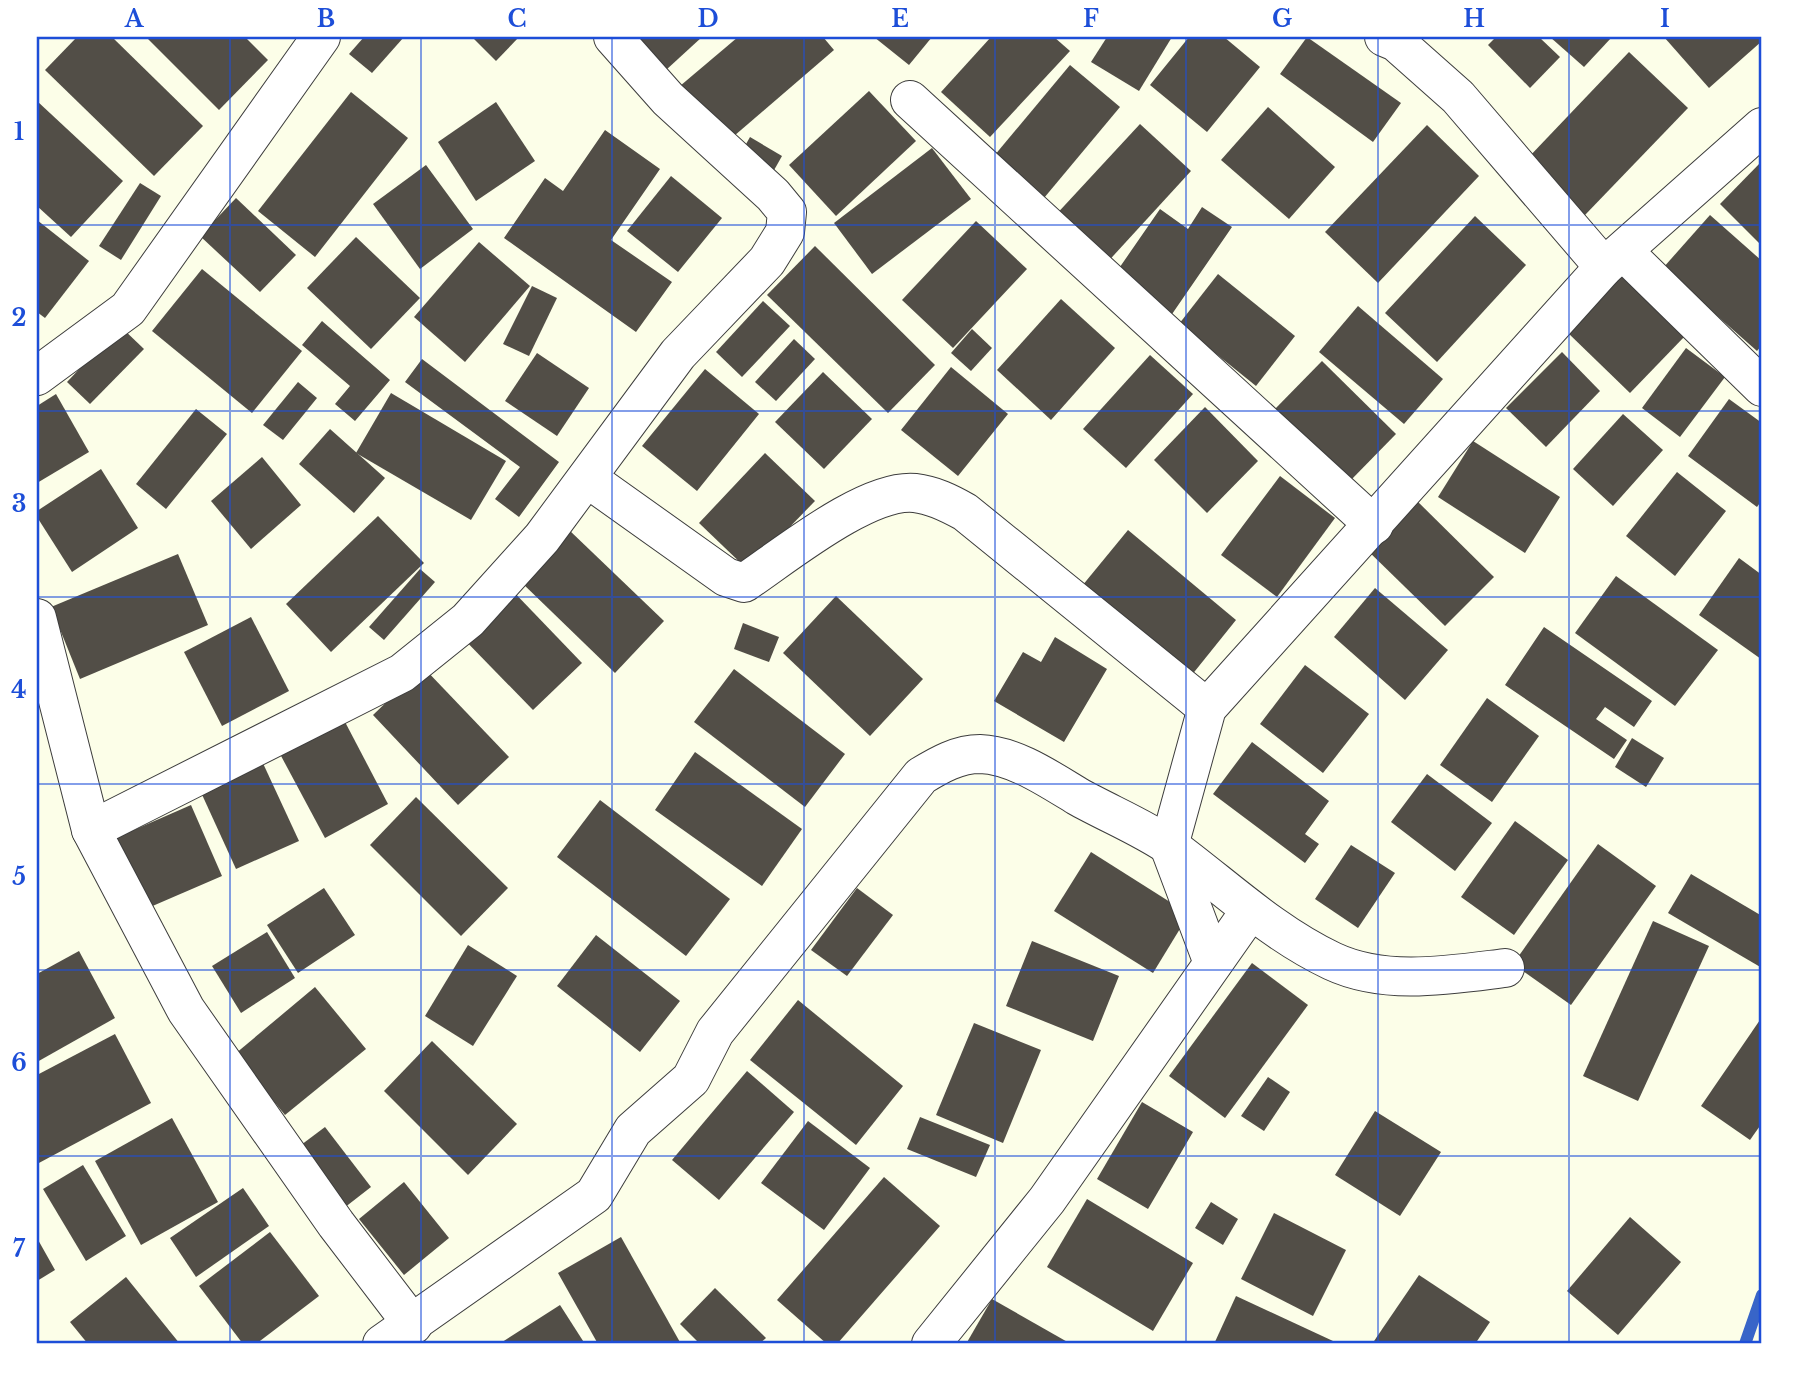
<svg xmlns="http://www.w3.org/2000/svg" width="1799" height="1381" font-family="'Libre Baskerville',serif">
	<style>
		.lines { fill: none; stroke-linecap: round; stroke-linejoin: round }
		.stream { stroke: #3865c8; stroke-width: 12 }
		.building { fill: #524e47 }
		.minor-casing { stroke: #3d3d3d; stroke-width: 40 }
		.minor { stroke: #fff; stroke-width: 38 }
		.grid { fill: none; stroke: #1d4ed8; stroke-width: 2; stroke-opacity: 0.55 }
		.neatline { fill: none; stroke: #1d4ed8; stroke-width: 2.5 }
		.grid-label { font-size: 23px; text-anchor: middle; font-weight: bold; fill: #1d4ed8 }
	</style>
	<rect width="100%" height="100%" fill="#fcfee8"/>
	<g class="lines">
		<path class="stream" d="M1745 1344 1762 1295"/>
	</g>
	<g class="building">
		<path d="M77 37H112L203 126 154 176 45 70Z"/>
		<path d="M146 37H245L268 60 219 110Z"/>
		<path d="M364 37H404L372 73 349 54Z"/>
		<path d="M472 37H519L496 61Z"/>
		<path d="M637 37H702L666 70Z"/>
		<path d="M738 37H823L834 50 727 142 680 86Z"/>
		<path d="M874 37H932L909 65Z"/>
		<path d="M991 37H1054L1070 51 990 137 941 92Z"/>
		<path d="M1107 37H1172L1139 91 1091 62Z"/>
		<path d="M1189 37H1224L1260 67 1207 132 1150 85Z"/>
		<path d="M1307 37 1401 103 1373 142 1280 74Z"/>
		<path d="M1496 37H1539L1560 57 1530 88 1488 45Z"/>
		<path d="M1550 37H1612L1584 67Z"/>
		<path d="M1664 37H1762V41L1709 88Z"/>
		<path d="M1629 52 1688 108 1585 215 1527 159Z"/>
		<path d="M1070 65 1120 107 1039 204 989 162Z"/>
		<path d="M869 91 916 141 836 216 789 165Z"/>
		<path d="M351 92 408 138 315 257 258 211Z"/>
		<path d="M37 101 123 181 71 237 37 206Z"/>
		<path d="M496 102 535 161 476 201 438 142Z"/>
		<path d="M1268 107 1335 167 1289 219 1221 160Z"/>
		<path d="M1140 124 1191 171 1103 267 1052 219Z"/>
		<path d="M1427 125 1479 176 1378 283 1325 232Z"/>
		<path d="M605 130 660 169 611 240 672 282 636 332 504 238 545 178 563 191Z"/>
		<path d="M750 137 782 156 769 179 737 160Z"/>
		<path d="M932 148 971 199 872 274 834 223Z"/>
		<path d="M1762 161V246L1720 204Z"/>
		<path d="M426 165 473 229 420 269 373 204Z"/>
		<path d="M671 176 722 218 678 272 627 231Z"/>
		<path d="M140 183 161 196 121 260 99 246Z"/>
		<path d="M236 198 296 255 260 292 200 236Z"/>
		<path d="M1202 207 1232 227 1170 317 1113 277 1160 209 1188 229Z"/>
		<path d="M1710 215 1762 261V345L1757 351 1663 268Z"/>
		<path d="M1475 216 1526 265 1437 362 1385 313Z"/>
		<path d="M37 220 89 261 45 318 37 312Z"/>
		<path d="M976 221 1027 269 953 348 902 300Z"/>
		<path d="M356 237 420 298 371 349 307 288Z"/>
		<path d="M479 242 530 286 465 362 414 317Z"/>
		<path d="M815 246 935 365 888 413 767 295Z"/>
		<path d="M202 269 302 351 252 413 152 331Z"/>
		<path d="M1218 274 1295 336 1256 386 1179 324Z"/>
		<path d="M1621 275 1685 336 1630 393 1567 332Z"/>
		<path d="M532 286 557 298 529 356 503 344Z"/>
		<path d="M1061 299 1115 348 1051 420 997 370Z"/>
		<path d="M763 301 790 326 742 377 716 352Z"/>
		<path d="M1358 306 1443 379 1404 424 1319 352Z"/>
		<path d="M322 321 390 380 355 421 335 404 350 386 302 345Z"/>
		<path d="M120 326 144 349 90 404 67 382Z"/>
		<path d="M972 329 992 348 971 371 951 353Z"/>
		<path d="M794 339 815 359 776 401 755 382Z"/>
		<path d="M1686 348 1725 377 1680 437 1642 408Z"/>
		<path d="M1562 352 1600 391 1546 447 1506 408Z"/>
		<path d="M537 353 589 388 557 436 505 401Z"/>
		<path d="M1150 355 1193 394 1126 468 1083 429Z"/>
		<path d="M422 359 559 462 519 517 495 499 520 467 405 382Z"/>
		<path d="M1322 361 1396 434 1350 481 1275 409Z"/>
		<path d="M951 367 1008 414 958 476 901 430Z"/>
		<path d="M705 369 759 414 697 491 642 446Z"/>
		<path d="M823 372 872 419 824 469 775 422Z"/>
		<path d="M298 382 317 398 283 440 263 425Z"/>
		<path d="M391 393 506 461 471 520 356 453Z"/>
		<path d="M56 394 89 452 37 483V406Z"/>
		<path d="M1729 399 1762 423V500L1757 507 1688 456Z"/>
		<path d="M1205 407 1258 461 1207 513 1154 460Z"/>
		<path d="M196 409 227 434 166 509 136 484Z"/>
		<path d="M1623 414 1663 450 1613 506 1573 469Z"/>
		<path d="M330 429 385 478 354 513 299 464Z"/>
		<path d="M1473 441 1560 497 1525 553 1438 497Z"/>
		<path d="M765 453 815 501 748 570 699 523Z"/>
		<path d="M262 457 301 505 251 549 211 501Z"/>
		<path d="M101 469 138 528 72 572 37 517V511Z"/>
		<path d="M1677 472 1726 511 1675 576 1626 536Z"/>
		<path d="M1280 476 1335 518 1277 597 1221 555Z"/>
		<path d="M1412 496 1494 577 1445 626 1363 546Z"/>
		<path d="M378 516 424 563 331 652 286 604Z"/>
		<path d="M568 529 664 621 615 673 520 581Z"/>
		<path d="M1128 530 1236 620 1191 676 1082 586Z"/>
		<path d="M178 554 208 625 80 679 51 607Z"/>
		<path d="M1739 558 1762 575 1761 659 1699 615Z"/>
		<path d="M420 569 435 582 384 640 369 627Z"/>
		<path d="M1616 576 1718 650 1675 706 1575 633Z"/>
		<path d="M506 584 582 663 533 710 457 632Z"/>
		<path d="M1375 588 1448 650 1405 700 1334 637Z"/>
		<path d="M836 596 923 679 870 736 783 653Z"/>
		<path d="M251 617 289 691 222 726 184 652Z"/>
		<path d="M743 623 779 637 769 662 734 649Z"/>
		<path d="M1544 627 1652 701 1634 727 1605 707 1596 719 1627 740 1614 759 1505 685Z"/>
		<path d="M1055 637 1107 669 1064 742 994 701 1023 652 1041 662Z"/>
		<path d="M1305 665 1369 714 1323 773 1260 724Z"/>
		<path d="M423 667 509 757 458 805 373 715Z"/>
		<path d="M734 669 845 754 805 807 694 722Z"/>
		<path d="M1487 698 1539 736 1492 802 1440 765Z"/>
		<path d="M344 720 388 804 325 838 280 754Z"/>
		<path d="M1632 738 1664 758 1646 787 1615 767Z"/>
		<path d="M1252 742 1329 801 1305 834 1319 844 1305 863 1213 794Z"/>
		<path d="M695 752 802 829 762 886 655 810Z"/>
		<path d="M261 759 299 841 236 869 199 788Z"/>
		<path d="M1427 774 1492 823 1455 871 1391 822Z"/>
		<path d="M416 797 508 888 461 936 370 845Z"/>
		<path d="M600 800 730 899 686 956 557 857Z"/>
		<path d="M191 805 222 876 141 911 111 840Z"/>
		<path d="M1515 821 1568 860 1514 935 1461 897Z"/>
		<path d="M1598 844 1656 886 1571 1005 1513 964Z"/>
		<path d="M1351 845 1395 873 1358 928 1315 899Z"/>
		<path d="M1091 852 1189 914 1153 973 1054 911Z"/>
		<path d="M1691 874 1762 916V968L1668 913Z"/>
		<path d="M324 888 355 935 298 973 267 925Z"/>
		<path d="M857 888 893 915 847 976 811 950Z"/>
		<path d="M1653 921 1709 946 1638 1101 1583 1076Z"/>
		<path d="M267 932 295 978 241 1013 212 966Z"/>
		<path d="M596 935 680 1001 640 1052 557 986Z"/>
		<path d="M1032 941 1119 976 1093 1041 1006 1006Z"/>
		<path d="M468 945 517 976 473 1046 425 1016Z"/>
		<path d="M79 951 115 1018 37 1062V974Z"/>
		<path d="M1252 963 1308 1005 1225 1118 1169 1076Z"/>
		<path d="M315 987 366 1049 285 1115 235 1054Z"/>
		<path d="M798 1000 903 1086 856 1145 750 1060Z"/>
		<path d="M1762 1017V1123L1750 1140 1701 1106Z"/>
		<path d="M974 1023 1041 1050 1003 1143 936 1115Z"/>
		<path d="M115 1034 151 1103 37 1164V1075Z"/>
		<path d="M432 1041 517 1124 468 1175 384 1091Z"/>
		<path d="M747 1071 794 1112 719 1200 672 1160Z"/>
		<path d="M1268 1077 1290 1092 1264 1131 1241 1116Z"/>
		<path d="M1142 1102 1193 1132 1148 1209 1097 1179Z"/>
		<path d="M1375 1111 1441 1152 1400 1216 1335 1175Z"/>
		<path d="M920 1117 990 1145 976 1177 907 1149Z"/>
		<path d="M172 1118 218 1202 141 1245 95 1161Z"/>
		<path d="M808 1121 870 1168 824 1230 761 1183Z"/>
		<path d="M325 1127 371 1187 344 1208 297 1148Z"/>
		<path d="M83 1165 126 1236 86 1261 43 1189Z"/>
		<path d="M884 1177 940 1226 837 1344H827L777 1300Z"/>
		<path d="M404 1182 449 1238 404 1275 359 1219Z"/>
		<path d="M243 1188 269 1226 196 1277 170 1238Z"/>
		<path d="M1087 1199 1193 1263 1153 1331 1047 1267Z"/>
		<path d="M1211 1202 1238 1219 1223 1245 1195 1228Z"/>
		<path d="M1274 1213 1346 1250 1313 1316 1241 1279Z"/>
		<path d="M1630 1217 1681 1262 1618 1335 1567 1291Z"/>
		<path d="M270 1232 319 1296 256 1344H243L199 1286Z"/>
		<path d="M621 1237 681 1344H598L558 1273Z"/>
		<path d="M37 1238 55 1270 37 1281Z"/>
		<path d="M1419 1275 1490 1322 1475 1344H1372Z"/>
		<path d="M126 1277 180 1344H88L70 1322Z"/>
		<path d="M715 1288 766 1338 759 1344H700L680 1324Z"/>
		<path d="M1236 1296 1333 1341 1332 1344H1214Z"/>
		<path d="M992 1299 1071 1344H966Z"/>
		<path d="M560 1305 585 1344H499Z"/>
	</g>
	<g class="lines">
		<defs>
			<g id="minor">
				<path d="M1384 37 1396 42 1458 97 1604 267"/>
				<path d="M910 100C1064 243 1220 382 1374 525"/>
				<path d="M1623 251 1762 387"/>
				<path d="M37 376 128 309 321 37"/>
				<path d="M587 478 726 577 744 583C783 557 867 488 915 493 933 495 949 503 965 512L1207 708"/>
				<path d="M37 618 91 830 186 1010 336 1224 413 1325"/>
				<path d="M91 830 402 673 468 620 542 538 678 354 767 261 785 232 787 212 773 195 668 99 613 37"/>
				<path d="M1213 963 1169 846 1207 708 1604 267 1762 127"/>
				<path d="M382 1344 594 1195 633 1130 691 1079 715 1032 921 776C939 765 958 754 980 754 1014 755 1049 779 1077 796 1107 813 1142 827 1171 847 1224 886 1271 932 1332 961 1385 986 1449 975 1505 968"/>
				<path d="M931 1344 1047 1200 1250 911"/>
			</g>
		</defs>
		<use href="#minor" class="minor-casing"/>
		<use href="#minor" class="minor"/>
	</g>
	<path class="grid" d="M230 37V1344M421 37V1344M612 37V1344M804 37V1344M995 37V1344M1186 37V1344M1378 37V1344M1569 37V1344M37 225H1762M37 411H1762M37 597H1762M37 784H1762M37 970H1762M37 1156H1762"/>
	<rect width="1799" height="1381" fill="none" stroke="#ffffff" stroke-width="77"/>
	<rect x="38" y="38" width="1722" height="1304" class="neatline"/>
	<g class="grid-label">
		<text x="134" y="27">A</text>
		<text x="326" y="27">B</text>
		<text x="517" y="27">C</text>
		<text x="708" y="27">D</text>
		<text x="900" y="27">E</text>
		<text x="1091" y="27">F</text>
		<text x="1282" y="27">G</text>
		<text x="1474" y="27">H</text>
		<text x="1665" y="27">I</text>
		<text x="19" y="140">1</text>
		<text x="19" y="326">2</text>
		<text x="19" y="512">3</text>
		<text x="19" y="698">4</text>
		<text x="19" y="885">5</text>
		<text x="19" y="1071">6</text>
		<text x="19" y="1257">7</text>
	</g>
</svg>
